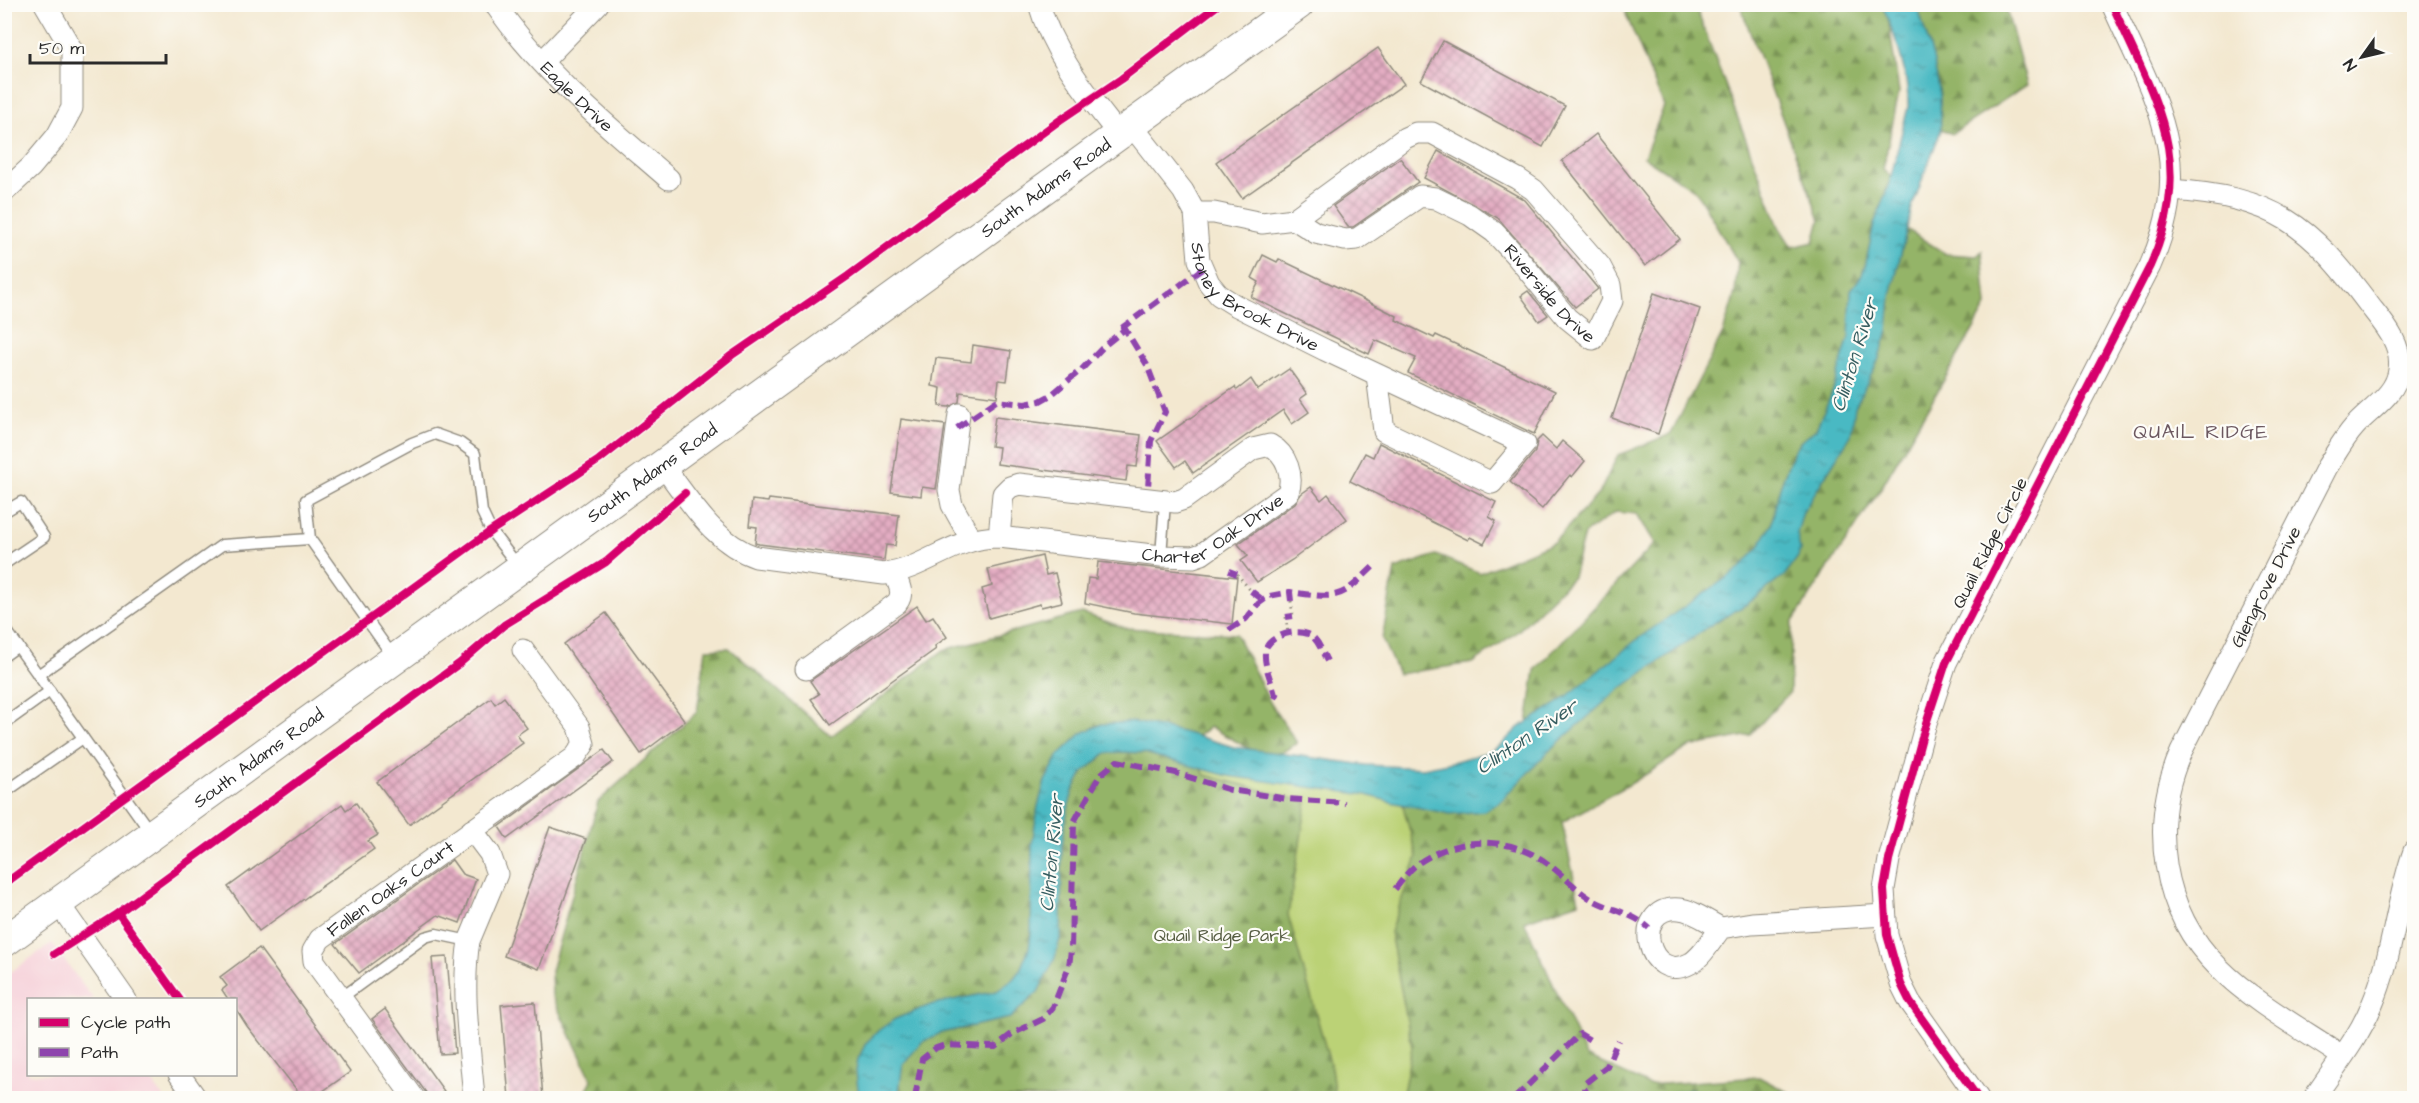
<svg xmlns="http://www.w3.org/2000/svg" width="2419" height="1103" font-family="'Architects Daughter',sans-serif">
	<style>
		.built { fill: #f6cfd8 }
		.green { fill: #bbd276; stroke: #737e50; stroke-width: 1.5 }
		.forest { fill: url(#forest-firs); stroke: #607049; stroke-width: 1.5 }
		.water { fill: url(#water-ripples); stroke: #3a7277; stroke-width: 1.5 }
		.building { fill: url(#building-cross-hatch) }
		.lines { fill: none; stroke-linecap: round; stroke-linejoin: round }
		.service-casing { stroke: #8f8a7e; stroke-width: 13 }
		.minor-casing { stroke: #8f8a7e; stroke-width: 23 }
		.secondary-casing { stroke: #8f8a7e; stroke-width: 32 }
		.path { stroke: #8f8a7e; stroke-width: 3; stroke-dasharray: 1.5 4.5; stroke-linecap: butt }
		.service { stroke: #fff; stroke-width: 10 }
		.minor { stroke: #fff; stroke-width: 21 }
		.secondary { stroke: #fff; stroke-width: 30 }
		.quiet { stroke: #8e44ad; stroke-width: 6; stroke-dasharray: 12 6; stroke-linecap: butt }
		.cycleway-casing { stroke: #fdfcf7; stroke-width: 11 }
		.cycleway { stroke: #d6006c; stroke-width: 8 }
		.labels { text-anchor: middle; dominant-baseline: central; stroke-width: 4.5; stroke-linejoin: round; paint-order: stroke }
		.street-label { font-size: 18px; fill: #2b2b2b; stroke: #fdfcf7 }
		.park-label { font-size: 18px; fill: #565d42; stroke: #fdfcf7 }
		.water-label { font-size: 20px; font-style: italic; fill: #365d60; stroke: #fdfcf7 }
		.neighbourhood-label { font-size: 20px; letter-spacing: 1.5px; fill: #6c5860; stroke: #fdfcf7 }
	</style>
	<defs>
		<pattern id="forest-firs" width="22" height="20" patternUnits="userSpaceOnUse" patternTransform="scale(1.5)"><rect width="22" height="20" fill="#94b467"/><path d="M5 1l3.5 6h-7zM16 11l3.5 6h-7z" fill="#799355"/></pattern>
		<pattern id="water-ripples" width="26" height="14" patternUnits="userSpaceOnUse" patternTransform="scale(1.5)"><rect width="26" height="14" fill="#4ab9c3"/><path d="M2 4q2-2 4 0t4 0M15 11q2-2 4 0t4 0" fill="none" stroke="#3e979f"/></pattern>
		<pattern id="building-cross-hatch" width="8" height="8" patternUnits="userSpaceOnUse" patternTransform="scale(1.5)"><rect width="8" height="8" fill="#e4adc3"/><path d="M0 0l8 8M0 8l8-8" fill="none" stroke="#b98d9f"/></pattern>
	</defs>
	<rect width="100%" height="100%" fill="#fdfcf7"/>
	<filter id="ink" filterUnits="userSpaceOnUse"><feTurbulence type="fractalNoise" baseFrequency=".0167" numOctaves="2"/><feDisplacementMap in="SourceGraphic" scale="12" xChannelSelector="R" yChannelSelector="G"/><feConvolveMatrix kernelMatrix="1 2 1 2 8 2 1 2 1" color-interpolation-filters="sRGB"/></filter>
	<filter id="wash" filterUnits="userSpaceOnUse"><feTurbulence type="fractalNoise" baseFrequency=".008" numOctaves="4" result="noise"/><feDisplacementMap in="SourceGraphic" scale="24" xChannelSelector="R" yChannelSelector="G"/><feGaussianBlur stdDeviation="1.35" result="paint"/><feColorMatrix in="noise" values="0 0 0 0 0 0 0 0 0 0 0 0 0 0 0 0 0 1.4 0 .05"/><feComposite in="paint" operator="in"/></filter>
	<g filter="url(#wash)">
		<rect width="100%" height="100%" fill="#f3e8d0"/>
		<path class="built" d="M52 943 93 999 28 1000V1074L147 1075 164 1098H5V976Z"/>
		<path class="green" d="M1108 753 1484 811 1439 1098H901Z"/>
		<g class="forest">
			<path d="M1622 5H1695L1779 227 1792 247 1814 242 1820 220 1740 5H2005L2027 85 1952 134 1935 126 1907 19 1889 24 1899 92 1883 169 1902 186 1903 227 1946 254 1977 256 1982 251 1987 306 1880 490 1792 623 1790 692 1750 735 1689 747 1632 783 1562 822 1579 902 1524 921 1586 1056 1649 1085 1759 1077 1799 1098H1402L1412 1047 1390 932 1417 857 1402 802 1520 771 1535 670 1655 543 1637 514 1616 512 1584 534 1573 577 1518 631 1473 663 1398 674 1382 639 1395 569 1436 555 1480 573 1554 542 1600 492 1618 455 1671 434 1723 333 1735 293 1738 262 1696 191 1644 157 1664 106Z"/>
			<path d="M1082 613 1125 628 1236 634 1271 704 1297 743 1270 760 1210 727 1188 743 1205 775 1307 802 1288 915 1331 1067 1335 1098H582L592 1080 552 996 551 971 598 802 697 712 706 649 729 648 831 736 944 650Z"/>
		</g>
		<g class="water">
			<path d="M1882 5H1917L1933 57 1940 94 1941 130 1912 207 1891 296 1888 331 1878 361 1855 407 1851 435 1803 512 1797 533 1800 550 1798 557 1784 576 1747 604 1714 623 1616 692 1548 752 1500 802 1484 811 1450 814 1391 802 1367 795 1228 776 1144 753 1119 752 1105 754 1083 773 1073 791 1067 813 1062 846 1061 935 1055 958 1038 992 1010 1018 941 1033 922 1042 903 1064 898 1098H859L856 1071 858 1059 866 1043 879 1030 895 1019 933 1004 997 991 1013 979 1020 970 1029 948 1031 933 1032 844 1038 806 1045 781 1059 755 1082 733 1102 724 1135 722 1183 732 1234 747 1366 765 1423 768 1452 762 1492 751 1500 746 1519 727 1560 702 1640 637 1738 570 1758 548 1771 525 1780 487 1793 452 1801 441 1816 429 1833 390 1849 337 1851 290 1862 275 1866 262 1874 224 1889 184 1908 107C1909 74 1895 35 1882 5Z"/>
			<path d="M1690 1090 1736 1098H1663L1673 1093Z"/>
		</g>
		<g id="blocks">
			<g class="building">
				<path d="M1443 41 1565 106 1543 147 1421 81Z"/>
				<path d="M1378 48 1404 84 1242 198 1216 162Z"/>
				<path d="M1596 134 1680 239 1645 266 1562 161Z"/>
				<path d="M1438 151 1525 200 1598 289 1575 307 1498 218 1424 178Z"/>
				<path d="M1400 158 1418 182 1353 227H1348L1333 206Z"/>
				<path d="M1263 255 1277 262 1279 259 1377 306 1397 316 1396 320 1434 338 1436 335 1555 391 1534 434 1408 373 1416 358 1375 340 1369 354 1251 297 1259 282 1252 278Z"/>
				<path d="M1528 291 1548 315 1539 321 1521 296Z"/>
				<path d="M1654 293 1700 309 1658 434 1612 418Z"/>
				<path d="M973 345 1011 351 1007 381 999 380 997 397 960 392 959 402 949 407 939 406 941 388 932 386 936 358 971 362Z"/>
				<path d="M1289 369 1307 394 1300 399 1309 412 1292 424 1283 410 1193 473 1185 461 1176 467 1157 441 1235 387 1237 390 1251 379 1258 390Z"/>
				<path d="M995 417 1141 435 1137 467 1128 466 1126 481 997 464 999 447 991 446Z"/>
				<path d="M901 419 945 425 936 489 922 487 921 496 891 492Z"/>
				<path d="M1542 436 1556 449 1562 441 1585 461 1572 477 1570 475 1542 509 1510 482 1535 452 1537 441Z"/>
				<path d="M1379 443 1496 502 1489 517 1496 521 1484 544 1470 537 1468 540 1350 481 1365 453 1373 457Z"/>
				<path d="M1311 487 1321 500 1328 494 1347 519 1292 560 1257 582 1241 561 1248 556 1238 544 1295 503 1301 494Z"/>
				<path d="M769 499 899 515 895 546 886 545 884 560 759 544 755 543 757 527 749 526 752 500 768 502Z"/>
				<path d="M1042 556 1046 575 1055 573 1062 602 1041 607 1040 604 989 618 982 589 992 586 988 569Z"/>
				<path d="M1098 562 1237 577 1232 624 1134 613 1085 603 1088 578 1096 579Z"/>
				<path d="M917 606 926 620 933 616 947 637 935 646 936 649 830 725 811 699 819 694 810 681Z"/>
				<path d="M606 613 685 721 641 754 564 644Z"/>
				<path d="M504 697 527 728 517 735 523 743 409 825 377 782 491 698 495 704Z"/>
				<path d="M604 750 613 762 507 839 499 827Z"/>
				<path d="M356 803 378 835 368 841 374 849 259 931 228 887 342 804 346 810Z"/>
				<path d="M550 827 586 839 539 969 504 956Z"/>
				<path d="M452 860 462 874 476 879 460 923 438 915 359 973 335 944Z"/>
				<path d="M259 948 350 1072 313 1098H303L247 1026 236 1009V999H228L222 990 227 986 220 977Z"/>
				<path d="M447 957 455 1053 440 1054 432 958Z"/>
				<path d="M535 1002 543 1098H509L501 1005Z"/>
				<path d="M385 1009 444 1091 435 1098H430L372 1019Z"/>
			</g>
		</g>
	</g>
	<g filter="url(#ink)">
		<use href="#blocks" fill-opacity="0" stroke="#8f8a7e" stroke-width="1.5"/>
		<g class="lines">
			<defs>
				<g id="service">
					<path d="M4 512 21 502 44 537 4 564"/>
					<path d="M310 539 306 500 412 443 435 434 460 443 475 454 482 512 491 531 518 566"/>
					<path d="M1161 556 1165 502"/>
					<path d="M4 627 151 833"/>
					<path d="M4 656 18 646"/>
					<path d="M38 675 222 545 310 539 394 658"/>
					<path d="M4 724 50 691"/>
					<path d="M4 793 83 738"/>
					<path d="M341 998 425 937 436 934 469 941"/>
				</g>
				<g id="minor">
					<path id="s1" d="M495 4C541 72 608 126 669 179"/>
					<path d="M1039 4C1053 54 1088 95 1119 135"/>
					<path d="M542 62 598 4"/>
					<path id="s2" d="M1132 126 1183 191 1195 213 1199 260 1209 283 1219 295 1235 305 1325 350 1525 444 1492 483 1384 431 1377 375"/>
					<path d="M2171 190C2275 197 2309 224 2370 306 2384 324 2403 345 2399 370 2396 395 2371 408 2355 426 2344 438 2336 453 2327 467L2181 752C2149 824 2161 911 2219 968 2253 1002 2302 1029 2342 1056"/>
					<path d="M4 192 31 167 57 136 72 108V50L45 4"/>
					<path id="s3" d="M1195 213H1214L1262 223 1294 219 1316 233 1345 240 1357 239 1420 196 1435 198 1470 215 1494 232 1517 257 1567 318 1593 339 1612 301 1610 285 1600 266 1534 190 1518 179 1432 133H1416L1405 138 1294 219"/>
					<path d="M959 414 949 490 952 505 971 539"/>
					<path id="s4" d="M663 466C690 500 713 543 756 557L884 574C926 569 953 537 999 537L1161 556 1193 557 1202 554 1288 493C1294 476 1287 454 1270 445L1253 449 1184 499 1175 502 1019 484 1010 487 1003 494 999 537"/>
					<path d="M806 669 897 603C905 593 898 583 894 573"/>
					<path d="M472 830 490 854 497 874 469 941C461 990 470 1049 474 1098"/>
					<path d="M59 904 126 1000"/>
					<path d="M1721 928C1708 922 1693 910 1679 909 1629 905 1647 987 1691 963 1703 956 1712 939 1721 928L1752 923 1885 915"/>
					<path d="M179 1074 196 1098"/>
					<path id="s5" d="M414 1098 314 961 313 951 320 939 575 757 584 744 579 727 523 650"/>
					<path d="M1978 1098 1910 1002 1901 984 1887 935 1884 889 1889 860 1924 730 1946 663 2150 266C2197 159 2155 101 2112 4"/>
					<path d="M2314 1098C2334 1068 2358 1039 2372 1005 2393 956 2396 901 2414 851"/>
				</g>
				<g id="secondary">
					<path id="s6" d="M4 942 1299 4"/>
				</g>
			</defs>
			<use href="#service" class="service-casing"/>
			<use href="#minor" class="minor-casing"/>
			<use href="#secondary" class="secondary-casing"/>
			<g class="path">
				<path d="M1237 574 1251 591"/>
				<path d="M1291 601 1293 616"/>
				<path d="M1286 617 1288 634"/>
			</g>
			<use href="#service" class="service"/>
			<use href="#minor" class="minor"/>
			<use href="#secondary" class="secondary"/>
			<g class="quiet">
				<path d="M1125 329 1123 327 1202 269"/>
				<path d="M957 428 996 401 1025 404 1040 401 1051 395 1082 369 1105 345 1125 329 1147 365 1165 412 1151 441 1148 488"/>
				<path d="M1229 571 1237 574"/>
				<path d="M1251 591 1263 600"/>
				<path d="M1291 601 1290 592C1341 599 1339 600 1376 564"/>
				<path d="M1286 617 1293 616"/>
				<path d="M1229 630 1246 619 1258 604 1269 596 1290 592"/>
				<path d="M1279 697 1275 695C1272 682 1264 667 1265 653 1265 637 1294 628 1308 634 1318 638 1322 652 1327 661"/>
				<path d="M1395 889C1402 881 1408 871 1416 865 1449 840 1496 835 1534 855 1555 866 1569 884 1588 897 1608 910 1632 912 1649 928"/>
				<path d="M915 1098 922 1059 936 1048 945 1045 995 1047 1012 1034 1043 1019 1053 1007 1069 966 1071 950 1074 822 1100 775 1117 761 1176 773 1230 790 1288 799 1345 803"/>
				<path d="M1319 1098 1332 1096"/>
				<path d="M1515 1098 1580 1034 1590 1040"/>
				<path d="M1590 1098 1584 1088V1084L1607 1066 1618 1040"/>
			</g>
			<defs>
				<g id="cycleway">
					<path d="M4 884 491 531 599 460 732 355 848 276 1060 120 1121 79 1219 4"/>
					<path d="M118 913 180 1000"/>
					<path d="M54 954 118 913 460 663 504 625 606 562 685 493"/>
					<path d="M1978 1098 1910 1002 1901 984 1887 935 1884 889 1889 860 1924 730 1946 663 2150 266C2197 159 2155 101 2112 4"/>
				</g>
			</defs>
			<use href="#cycleway" class="cycleway-casing"/>
			<use href="#cycleway" class="cycleway"/>
		</g>
	</g>
	<g class="labels">
		<g class="street-label">
			<text stroke="none"><textPath href="#s1" startOffset="124">Eagle Drive</textPath></text>
			<text stroke="none"><textPath href="#s6" startOffset="1286">South Adams Road</textPath></text>
			<text stroke="none"><textPath href="#s3" startOffset="411">Riverside Drive</textPath></text>
			<text stroke="none"><textPath href="#s2" startOffset="222">Stoney Brook Drive</textPath></text>
			<text stroke="none"><textPath href="#s6" startOffset="800">South Adams Road</textPath></text>
			<text stroke="none"><textPath href="#s4" startOffset="606">Charter Oak Drive</textPath></text>
			<text transform="translate(1990 543) rotate(-63)">Quail Ridge Circle</text>
			<text transform="translate(2266 587) rotate(-63)">Glengrove Drive</text>
			<text stroke="none"><textPath href="#s6" startOffset="314">South Adams Road</textPath></text>
			<text stroke="none"><textPath href="#s5" startOffset="280">Fallen Oaks Court</textPath></text>
		</g>
		<g class="park-label">
			<text x="1222" y="935">Quail Ridge Park</text>
		</g>
		<g class="water-label">
			<text transform="translate(1855 355) rotate(-73)">Clinton River</text>
			<text transform="translate(1527 737) rotate(-34)">Clinton River</text>
			<text transform="translate(1052 853) rotate(-85)">Clinton River</text>
		</g>
		<g class="neighbourhood-label">
			<text x="2201" y="432">QUAIL RIDGE</text>
		</g>
	</g>
	<rect width="2419" height="1103" fill="none" stroke="#fdfcf7" stroke-width="24"/>
	<rect x="27" y="998" width="210" height="78" fill="#fdfcf7" stroke="#a9a8a5" stroke-width="1.5"/>
	<rect x="39" y="1018" width="30" height="9" fill="#d6006c" stroke="#a9a8a5" stroke-width="1.5"/>
	<text x="81" y="1028" font-size="18" fill="#2b2b2b">Cycle path</text>
	<rect x="39" y="1048" width="30" height="9" fill="#8e44ad" stroke="#a9a8a5" stroke-width="1.5"/>
	<text x="81" y="1058" font-size="18" fill="#2b2b2b">Path</text>
	<g transform="translate(2362 57) rotate(236)" stroke="#fdfcf7" stroke-width="4.5" paint-order="stroke">
	<path d="M0-4.5L10 22L0 15L-10 22Z" fill="#2b2b2b"/>
	<text y="-9" font-size="16" font-weight="bold" text-anchor="middle" fill="#2b2b2b">N</text>
	</g>
	<path d="M30 54v9h136v-9" fill="none" stroke="#2b2b2b" stroke-width="3"/>
	<text x="39" y="54" font-size="18" fill="#2b2b2b" stroke="#fdfcf7" stroke-width="4.5" paint-order="stroke">50 m</text>
</svg>
